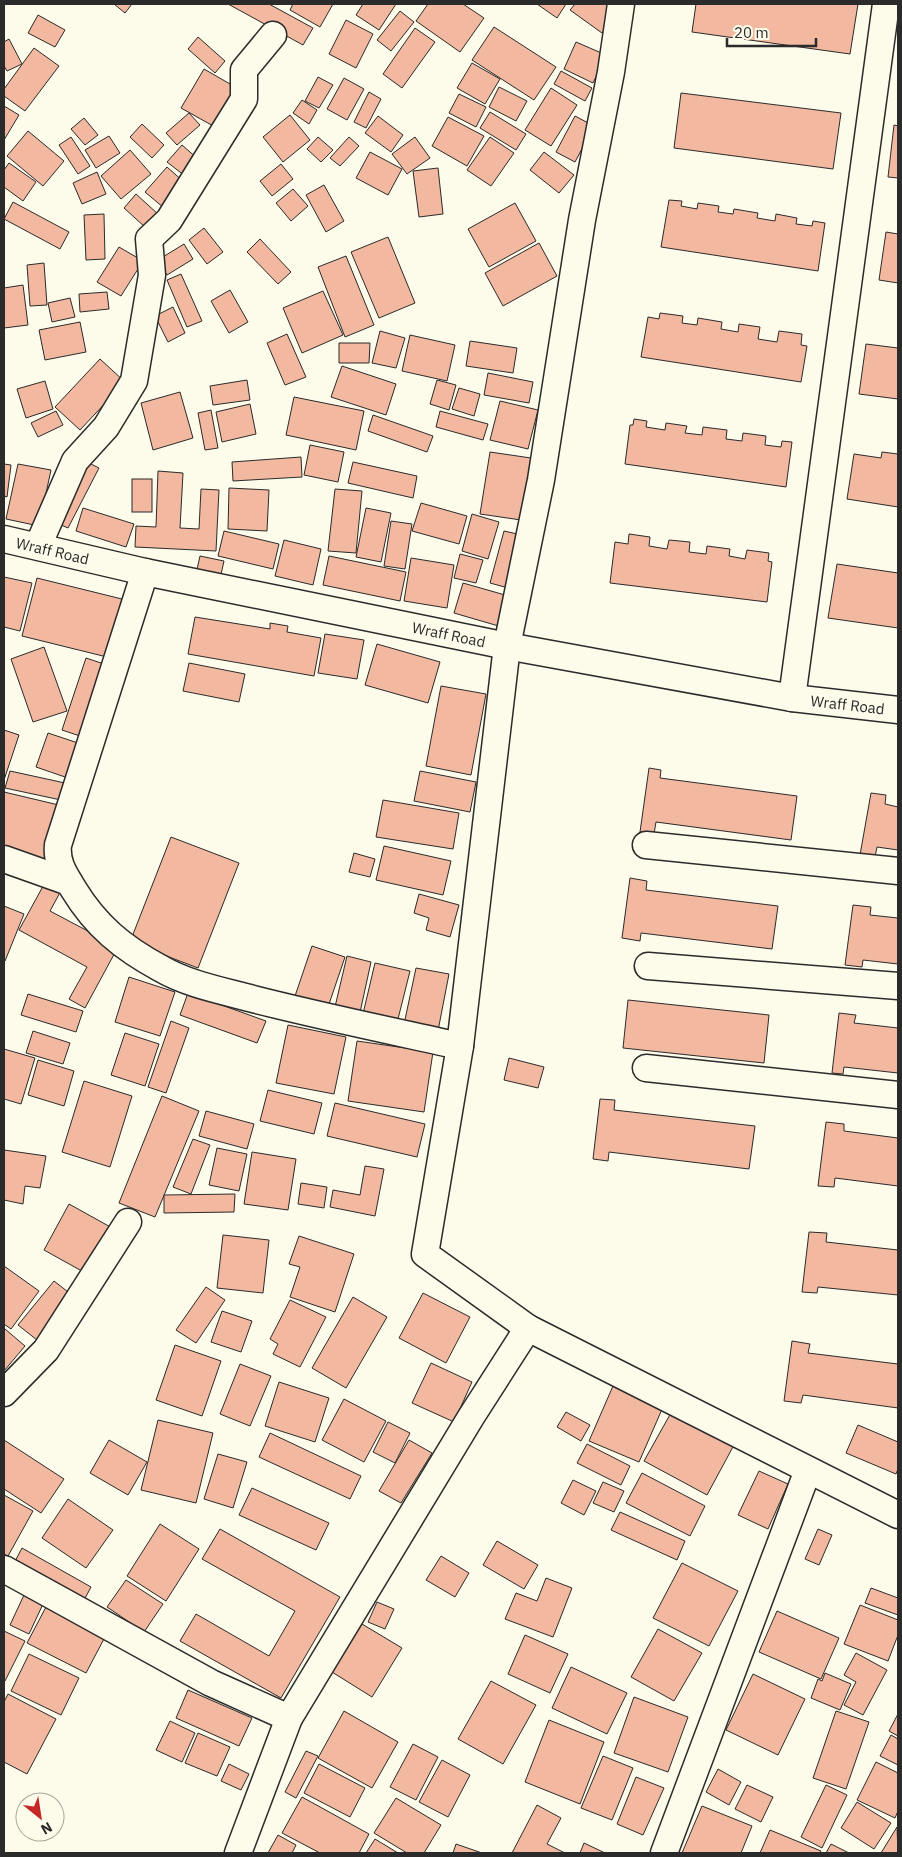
<svg xmlns="http://www.w3.org/2000/svg" width="902" height="1857" font-family="'IBM Plex Sans',sans-serif">
	<style>
		.building { fill: #f2b8a0; stroke: #2b2b2b }
		.lines { fill: none; stroke-linecap: round; stroke-linejoin: round }
		.street-casing { stroke: #2b2b2b; stroke-width: 29 }
		.street { stroke: #fdfbea; stroke-width: 26 }
		.labels { text-anchor: middle; dominant-baseline: central; stroke-width: 4; stroke-linejoin: round; paint-order: stroke }
		.street-label { font-size: 15px; fill: #2b2b2b; stroke: #fdfbea }
	</style>
	<rect width="100%" height="100%" fill="#fdfbea"/>
	<g class="building">
		<path d="M114 4H132L125 13Z"/>
		<path d="M228 4H269L313 28 303 45Z"/>
		<path d="M293 4H333L320 27 290 10Z"/>
		<path d="M363 4H396L379 30 356 15Z"/>
		<path d="M428 4H463L484 18 460 52 416 21Z"/>
		<path d="M537 4H566L557 18Z"/>
		<path d="M575 4H606L617 12 602 33 570 10Z"/>
		<path d="M696 4H858L850 54 692 32Z"/>
		<path d="M400 11 414 22 391 51 377 40Z"/>
		<path d="M38 15 65 30 55 47 28 33Z"/>
		<path d="M346 20 373 34 356 68 329 54Z"/>
		<path d="M494 27 556 67 534 100 472 60Z"/>
		<path d="M415 28 435 42 402 88 383 74Z"/>
		<path d="M198 37 225 61 215 73 188 49Z"/>
		<path d="M9 39 22 64 7 71 4 66V42Z"/>
		<path d="M576 42 606 55 593 83 564 69Z"/>
		<path d="M34 48 59 66 25 111 4 96V89Z"/>
		<path d="M472 63 500 79 485 104 457 88Z"/>
		<path d="M204 69 237 88 215 127 181 108Z"/>
		<path d="M561 71 592 88 585 101 554 84Z"/>
		<path d="M318 77 333 85 319 108 305 101Z"/>
		<path d="M344 78 364 89 347 120 327 109Z"/>
		<path d="M499 87 527 101 516 121 489 107Z"/>
		<path d="M551 88 577 105 551 146 525 130Z"/>
		<path d="M369 92 381 99 366 128 354 122Z"/>
		<path d="M681 93 841 113 833 169 674 148Z"/>
		<path d="M459 94 486 107 476 127 449 113Z"/>
		<path d="M302 100 317 110 309 124 293 113Z"/>
		<path d="M4 106 19 115 4 140Z"/>
		<path d="M490 112 526 134 516 150 480 128Z"/>
		<path d="M189 113 200 125 177 145 166 133Z"/>
		<path d="M290 115 310 140 283 162 263 137Z"/>
		<path d="M378 116 403 135 391 152 365 133Z"/>
		<path d="M575 116 594 126 575 162 556 152Z"/>
		<path d="M448 117 484 136 467 166 432 146Z"/>
		<path d="M84 118 98 135 85 145 71 129Z"/>
		<path d="M142 124 164 145 152 158 130 137Z"/>
		<path d="M894 125 898 126V178L888 177Z"/>
		<path d="M28 131 64 161 43 186 7 156Z"/>
		<path d="M109 136 120 153 96 168 85 150Z"/>
		<path d="M71 137 90 166 78 174 59 145Z"/>
		<path d="M318 137 333 150 321 162 307 149Z"/>
		<path d="M349 137 359 146 340 166 330 158Z"/>
		<path d="M415 137 430 158 407 174 392 154Z"/>
		<path d="M490 137 514 153 491 186 467 170Z"/>
		<path d="M182 145 199 160 185 176 167 162Z"/>
		<path d="M130 150 151 174 121 199 101 176Z"/>
		<path d="M370 152 402 169 388 195 356 178Z"/>
		<path d="M544 152 574 175 559 193 530 170Z"/>
		<path d="M9 163 36 182 23 201 4 187V170Z"/>
		<path d="M281 164 293 179 272 196 260 181Z"/>
		<path d="M167 167 185 183 164 208 145 192Z"/>
		<path d="M438 168 443 214 419 217 413 171Z"/>
		<path d="M97 172 106 194 82 204 73 183Z"/>
		<path d="M324 185 344 221 326 232 306 195Z"/>
		<path d="M293 189 308 206 291 221 276 203Z"/>
		<path d="M136 194 159 215 146 228 124 208Z"/>
		<path d="M669 200 682 201 681 206 697 209 698 203 719 206 718 212 733 214 734 209 758 213 757 218 775 221 776 214 797 218 796 224 812 226 813 221 825 223 818 271 661 247Z"/>
		<path d="M13 202 69 232 60 249 4 219Z"/>
		<path d="M515 203 536 241 489 267 468 229Z"/>
		<path d="M104 214 105 259 86 260 84 215Z"/>
		<path d="M204 228 223 252 207 264 189 240Z"/>
		<path d="M886 232 898 234V283L879 280Z"/>
		<path d="M388 237 415 303 379 318 351 252Z"/>
		<path d="M260 239 291 272 278 284 247 252Z"/>
		<path d="M539 243 557 276 503 306 485 273Z"/>
		<path d="M184 244 193 259 167 275 158 260Z"/>
		<path d="M119 247 143 261 121 296 97 282Z"/>
		<path d="M346 256 374 325 345 337 318 267Z"/>
		<path d="M44 263 47 305 30 306 27 265Z"/>
		<path d="M181 274 202 321 187 327 167 280Z"/>
		<path d="M23 285 28 325 4 328V288Z"/>
		<path d="M230 290 248 322 229 333 211 301Z"/>
		<path d="M323 291 343 335 302 353 283 308Z"/>
		<path d="M107 292 109 309 80 312 79 294Z"/>
		<path d="M70 298 75 317 52 322 48 303Z"/>
		<path d="M173 307 185 333 168 342 155 316Z"/>
		<path d="M660 313 683 316 682 323 697 325 698 318 722 322 721 329 738 332 739 324 760 327 758 339 777 342 779 331 802 334 801 345 807 346 801 382 641 357 648 317 659 319Z"/>
		<path d="M80 322 86 352 45 360 39 330Z"/>
		<path d="M380 331 405 338 396 368 372 363Z"/>
		<path d="M287 334 306 377 285 385 267 343Z"/>
		<path d="M410 335 455 345 447 381 402 371Z"/>
		<path d="M470 341 517 348 513 373 466 366Z"/>
		<path d="M339 343H370L369 363H339Z"/>
		<path d="M866 344 898 348V399L859 394Z"/>
		<path d="M100 359 125 382 80 430 55 407Z"/>
		<path d="M342 366 396 384 386 415 331 397Z"/>
		<path d="M488 373 533 382 529 403 484 395Z"/>
		<path d="M247 380 250 400 213 405 210 386Z"/>
		<path d="M437 380 456 385 449 410 430 404Z"/>
		<path d="M45 381 53 409 26 418 17 389Z"/>
		<path d="M459 388 480 394 474 416 452 409Z"/>
		<path d="M180 392 193 438 153 450 141 403Z"/>
		<path d="M294 397 364 411 356 450 286 435Z"/>
		<path d="M500 401 538 410 528 449 490 440Z"/>
		<path d="M250 404 256 434 222 442 216 412Z"/>
		<path d="M211 410 218 448 205 450 198 413Z"/>
		<path d="M56 411 63 425 38 437 31 423Z"/>
		<path d="M440 411 488 424 483 440 436 427Z"/>
		<path d="M373 415 433 436 427 452 368 431Z"/>
		<path d="M634 419 647 421 646 427 665 430 666 423 687 426 685 433 702 435 703 427 727 430 726 439 742 441 743 433 766 436 765 445 781 447 782 441 792 442 786 487 625 464 630 425H633Z"/>
		<path d="M310 445 344 452 338 482 304 475Z"/>
		<path d="M490 452 531 458 521 520 480 514Z"/>
		<path d="M882 452 898 454V507L847 499 854 454 881 458Z"/>
		<path d="M301 457 302 477 233 481 232 462Z"/>
		<path d="M85 461 99 468 68 528 54 522Z"/>
		<path d="M353 462 417 476 413 498 348 483Z"/>
		<path d="M4 464 11 465 7 497 4 496Z"/>
		<path d="M18 464 51 470 39 526 6 519Z"/>
		<path d="M158 471 183 473 180 528 199 529 201 489 219 490 216 551 135 547 136 526 156 527Z"/>
		<rect x="132" y="479" width="20" height="33"/>
		<path d="M229 488 269 490 267 531 228 529Z"/>
		<path d="M335 489 362 491 356 553 328 551Z"/>
		<path d="M421 503 467 516 459 544 412 531Z"/>
		<path d="M83 508 134 524 126 547 76 531Z"/>
		<path d="M366 508 391 513 381 562 356 557Z"/>
		<path d="M472 514 499 522 488 559 462 551Z"/>
		<path d="M391 521 412 524 405 569 384 566Z"/>
		<path d="M224 531 279 544 273 569 218 556Z"/>
		<path d="M504 531 526 536 512 589 490 583Z"/>
		<path d="M629 534 650 537 649 546 667 549 669 540 690 542 689 552 706 554 707 546 730 549 729 556 745 559 747 550 769 553 768 561 772 562 767 602 610 583 615 542 628 544Z"/>
		<path d="M284 540 321 549 313 585 275 576Z"/>
		<path d="M460 554 483 560 476 583 454 578Z"/>
		<path d="M200 556 224 561 220 579 196 574Z"/>
		<path d="M329 556 406 572 400 601 323 585Z"/>
		<path d="M411 558 454 565 447 608 404 601Z"/>
		<path d="M837 564 898 573V628L828 618Z"/>
		<path d="M4 577 32 583 20 631 4 627Z"/>
		<path d="M37 578 126 600 111 658 22 636Z"/>
		<path d="M463 583 512 597 502 627 454 613Z"/>
		<path d="M195 617 270 629V623L288 626 287 632 321 638 314 676 188 654Z"/>
		<path d="M325 634 364 640 357 679 318 673Z"/>
		<path d="M377 644 440 662 428 703 365 685Z"/>
		<path d="M44 647 67 711 33 722 11 659Z"/>
		<path d="M86 658 107 665 83 737 62 730Z"/>
		<path d="M189 663 245 674 239 702 183 691Z"/>
		<path d="M441 686 486 694 471 775 426 766Z"/>
		<path d="M4 730 19 735 4 780Z"/>
		<path d="M48 733 81 744 68 778 36 767Z"/>
		<path d="M649 768 661 770 660 778 797 796 791 840 656 822 654 834 640 832Z"/>
		<path d="M10 771 65 783 61 800 5 788Z"/>
		<path d="M420 771 476 782 470 812 414 801Z"/>
		<path d="M4 792 63 806 47 867 4 856Z"/>
		<path d="M871 793 886 795 885 804 898 807V850L877 847 875 857 860 855Z"/>
		<path d="M383 800 459 813 453 849 376 837Z"/>
		<path d="M171 837 239 863 198 968 130 942Z"/>
		<path d="M384 846 451 861 443 895 376 880Z"/>
		<path d="M354 853 375 859 370 877 349 872Z"/>
		<path d="M630 878 647 881 646 890 778 906 772 949 641 933 640 941 622 938Z"/>
		<path d="M47 879 63 887 50 911 118 947 85 1008 69 999 87 967 19 930Z"/>
		<path d="M419 894 459 905 450 937 426 930 429 918 414 913Z"/>
		<path d="M853 905 871 907 870 915 898 918V964L863 960 862 967 845 965Z"/>
		<path d="M4 906 24 914 5 961 4 960Z"/>
		<path d="M312 946 345 957 327 1010 294 999Z"/>
		<path d="M347 956 371 962 359 1017 334 1011Z"/>
		<path d="M375 963 410 971 396 1027 362 1018Z"/>
		<path d="M416 968 449 974 437 1036 403 1029Z"/>
		<path d="M129 977 175 992 160 1036 115 1022Z"/>
		<path d="M188 993 266 1021 257 1043 180 1015Z"/>
		<path d="M28 994 83 1011 76 1032 21 1015Z"/>
		<path d="M628 1000 769 1015 764 1063 623 1048Z"/>
		<path d="M839 1013 856 1015 854 1023 898 1028V1073L844 1067 843 1074 832 1073Z"/>
		<path d="M171 1021 189 1028 166 1093 148 1087Z"/>
		<path d="M288 1025 346 1037 334 1094 276 1083Z"/>
		<path d="M33 1031 70 1043 63 1064 26 1053Z"/>
		<path d="M125 1033 159 1044 145 1086 111 1075Z"/>
		<path d="M357 1041 433 1052 424 1112 348 1101Z"/>
		<path d="M4 1049 35 1058 21 1104 4 1099Z"/>
		<path d="M509 1058 544 1067 538 1088 504 1080Z"/>
		<path d="M38 1060 74 1071 64 1106 28 1095Z"/>
		<path d="M84 1081 132 1096 110 1167 62 1152Z"/>
		<path d="M268 1090 322 1103 314 1134 260 1121Z"/>
		<path d="M162 1096 199 1111 155 1217 119 1203Z"/>
		<path d="M600 1099 615 1100 614 1110 755 1126 749 1169 609 1152 608 1161 593 1159Z"/>
		<path d="M335 1103 425 1124 417 1157 327 1136Z"/>
		<path d="M206 1111 254 1124 247 1149 199 1136Z"/>
		<path d="M826 1122 844 1124V1131L898 1138V1186L835 1178 834 1187 818 1186Z"/>
		<path d="M193 1139 210 1145 191 1194 173 1187Z"/>
		<path d="M217 1148 247 1154 239 1191 209 1185Z"/>
		<path d="M4 1150 46 1156 40 1188 25 1186 23 1204 4 1200Z"/>
		<path d="M252 1152 296 1159 288 1210 244 1204Z"/>
		<path d="M365 1166 384 1169 375 1216 330 1207 333 1190 360 1195Z"/>
		<path d="M301 1183 327 1187 324 1208 298 1204Z"/>
		<path d="M235 1194 234 1212 164 1213V1195Z"/>
		<path d="M69 1204 114 1229 89 1275 44 1250Z"/>
		<path d="M809 1232 827 1233 826 1242 898 1250V1295L818 1287 817 1293 802 1292Z"/>
		<path d="M223 1235 269 1240 263 1293 217 1288Z"/>
		<path d="M299 1236 354 1254 335 1312 290 1297 300 1267 289 1264Z"/>
		<path d="M4 1266 39 1291 11 1329 4 1324Z"/>
		<path d="M54 1281 72 1295 37 1340 18 1325Z"/>
		<path d="M206 1287 225 1300 196 1343 176 1330Z"/>
		<path d="M423 1293 470 1317 446 1363 399 1338Z"/>
		<path d="M353 1297 387 1317 346 1388 312 1368Z"/>
		<path d="M290 1300 326 1317 300 1367 273 1354 278 1344 270 1339Z"/>
		<path d="M222 1311 252 1321 241 1352 211 1342Z"/>
		<path d="M5 1329 25 1346 4 1371V1330Z"/>
		<path d="M792 1341 810 1344 808 1353 898 1364V1408L803 1395 801 1403 784 1401Z"/>
		<path d="M175 1345 221 1361 202 1416 156 1400Z"/>
		<path d="M431 1363 472 1382 454 1422 412 1403Z"/>
		<path d="M240 1364 271 1376 250 1426 220 1414Z"/>
		<path d="M279 1382 329 1398 315 1442 265 1426Z"/>
		<path d="M613 1386 663 1407 639 1462 589 1441Z"/>
		<path d="M344 1399 386 1421 364 1462 322 1440Z"/>
		<path d="M672 1411 734 1445 707 1495 644 1461Z"/>
		<path d="M566 1412 590 1425 581 1441 557 1427Z"/>
		<path d="M158 1420 213 1433 196 1503 141 1490Z"/>
		<path d="M388 1422 410 1433 395 1463 373 1452Z"/>
		<path d="M858 1425 898 1442V1469L896 1474 846 1453Z"/>
		<path d="M270 1433 361 1476 350 1499 259 1457Z"/>
		<path d="M4 1440 64 1479 41 1513 4 1489Z"/>
		<path d="M109 1440 147 1462 128 1495 90 1473Z"/>
		<path d="M409 1440 432 1453 401 1503 379 1491Z"/>
		<path d="M587 1444 630 1466 621 1485 577 1463Z"/>
		<path d="M218 1454 247 1462 233 1508 204 1499Z"/>
		<path d="M759 1471 788 1484 768 1529 738 1515Z"/>
		<path d="M642 1473 705 1506 690 1536 626 1503Z"/>
		<path d="M573 1480 596 1491 584 1515 561 1503Z"/>
		<path d="M603 1482 624 1491 614 1512 593 1503Z"/>
		<path d="M252 1488 329 1523 316 1550 239 1515Z"/>
		<path d="M4 1495 33 1511 8 1556 4 1554Z"/>
		<path d="M68 1499 113 1530 86 1568 42 1538Z"/>
		<path d="M620 1512 685 1541 677 1560 611 1530Z"/>
		<path d="M160 1524 199 1549 166 1601 127 1576Z"/>
		<path d="M220 1529 340 1597 281 1698 180 1641 196 1614 269 1656 295 1611 202 1559Z"/>
		<path d="M818 1529 832 1535 819 1565 805 1559Z"/>
		<path d="M497 1541 538 1565 524 1589 483 1565Z"/>
		<path d="M22 1548 91 1587 81 1606 12 1567Z"/>
		<path d="M441 1556 469 1573 455 1597 426 1580Z"/>
		<path d="M682 1563 738 1591 709 1646 653 1618Z"/>
		<path d="M546 1578 572 1588 553 1637 505 1619 516 1593 537 1601Z"/>
		<path d="M126 1580 163 1604 144 1632 107 1607Z"/>
		<path d="M871 1588 898 1598V1615L865 1603Z"/>
		<path d="M24 1595 43 1604 29 1634 10 1625Z"/>
		<path d="M377 1602 394 1609 385 1629 368 1622Z"/>
		<path d="M860 1605 898 1620V1635L888 1661 844 1644Z"/>
		<path d="M46 1607 105 1637 86 1673 27 1643Z"/>
		<path d="M777 1611 839 1638 821 1679 759 1652Z"/>
		<path d="M362 1624 402 1648 372 1697 332 1672Z"/>
		<path d="M658 1629 702 1653 674 1701 631 1677Z"/>
		<path d="M4 1631 25 1641 5 1681 4 1680Z"/>
		<path d="M525 1635 568 1654 550 1693 508 1674Z"/>
		<path d="M856 1653 887 1670 863 1715 844 1705 856 1682 844 1675Z"/>
		<path d="M29 1654 79 1678 61 1715 11 1691Z"/>
		<path d="M571 1667 627 1693 607 1734 552 1708Z"/>
		<path d="M825 1673 851 1684 840 1710 811 1698 818 1679 822 1681Z"/>
		<path d="M753 1674 805 1699 778 1755 726 1730Z"/>
		<path d="M491 1681 536 1705 503 1764 458 1739Z"/>
		<path d="M188 1690 252 1718 239 1746 176 1718Z"/>
		<path d="M8 1694 56 1719 27 1774 4 1762V1702Z"/>
		<path d="M634 1697 688 1717 668 1772 614 1753Z"/>
		<path d="M344 1711 398 1742 372 1788 318 1758Z"/>
		<path d="M836 1711 869 1722 846 1789 813 1778Z"/>
		<path d="M898 1714V1736L889 1731Z"/>
		<path d="M549 1720 604 1742 580 1804 525 1782Z"/>
		<path d="M170 1721 195 1733 182 1762 156 1750Z"/>
		<path d="M198 1733 230 1747 217 1776 185 1763Z"/>
		<path d="M891 1735 898 1739V1765L880 1756Z"/>
		<path d="M413 1744 438 1757 416 1800 390 1787Z"/>
		<path d="M306 1751 318 1756 296 1798 285 1792Z"/>
		<path d="M603 1756 633 1768 612 1820 581 1808Z"/>
		<path d="M442 1760 470 1775 448 1817 419 1802Z"/>
		<path d="M876 1762 898 1773V1811L895 1818 857 1800Z"/>
		<path d="M229 1764 249 1774 241 1790 221 1781Z"/>
		<path d="M319 1764 365 1788 350 1817 304 1793Z"/>
		<path d="M718 1769 741 1782 729 1805 706 1792Z"/>
		<path d="M636 1777 664 1788 643 1835 617 1824Z"/>
		<path d="M747 1785 773 1797 761 1822 735 1809Z"/>
		<path d="M826 1785 847 1795 822 1848 801 1837Z"/>
		<path d="M302 1797 369 1834 359 1853H320L282 1833Z"/>
		<path d="M396 1798 441 1825 424 1853H407L374 1833Z"/>
		<path d="M857 1802 891 1823 874 1849 841 1828Z"/>
		<path d="M537 1805 561 1818 547 1844 565 1853H512Z"/>
		<path d="M702 1806 752 1826 741 1853H682Z"/>
		<path d="M897 1827 898 1853H881Z"/>
		<path d="M770 1830 821 1851 820 1853H760Z"/>
		<path d="M278 1835 296 1845 292 1853H268Z"/>
		<path d="M375 1839 398 1853H366Z"/>
		<path d="M584 1843 605 1853H580Z"/>
		<path d="M456 1844 482 1853H453Z"/>
		<path d="M831 1844 849 1853H826Z"/>
	</g>
	<g class="lines">
		<defs>
			<g id="street">
				<path d="M621 4 611 72 582 220 541 480 507 646 460 1046 425 1254 528 1328 898 1515"/>
				<path id="s1" d="M4 539 145 572 507 646 792 698 898 710"/>
				<path d="M38 546 75 461 106 427 134 381 152 275 149 239 169 220 244 99V70L273 35"/>
				<path d="M145 572 58 845C56 863 65 875 74 890 96 926 123 948 160 968 189 985 224 991 257 1000 324 1017 392 1031 460 1046"/>
				<path d="M792 698 886 4"/>
				<path d="M646 845 898 871"/>
				<path d="M4 859 69 882"/>
				<path d="M648 966 898 986"/>
				<path d="M646 1068 898 1095"/>
				<path d="M4 1393 46 1350 128 1222"/>
				<path d="M4 1569 211 1683 289 1718"/>
				<path d="M238 1853 289 1718 471 1417 528 1328"/>
				<path d="M664 1853 808 1470"/>
			</g>
		</defs>
		<use href="#street" class="street-casing"/>
		<use href="#street" class="street"/>
	</g>
	<g class="labels">
		<g class="street-label">
			<text stroke="none"><textPath href="#s1" startOffset="50">Wraff Road</textPath></text>
			<text stroke="none"><textPath href="#s1" startOffset="455">Wraff Road</textPath></text>
			<text stroke="none"><textPath href="#s1" startOffset="860">Wraff Road</textPath></text>
		</g>
	</g>
	<rect width="902" height="1857" fill="none" stroke="#2b2b2b" stroke-width="10"/>
	<g transform="translate(40 1817) rotate(150)"><circle r="24" fill="#fdfbea" stroke="#a9a89e"/>
	<path d="M0-4L9 19L0 12L-9 19Z" fill="#c62828"/>
	<text y="-8" font-size="14" font-weight="bold" text-anchor="middle" fill="#2b2b2b">N</text>
	</g>
	<path d="M727 38v8h89v-8" fill="none" stroke="#2b2b2b" stroke-width="2.5"/>
	<text x="734" y="38" font-size="15" fill="#2b2b2b" stroke="#fdfbea" stroke-width="4" paint-order="stroke">20 m</text>
</svg>
